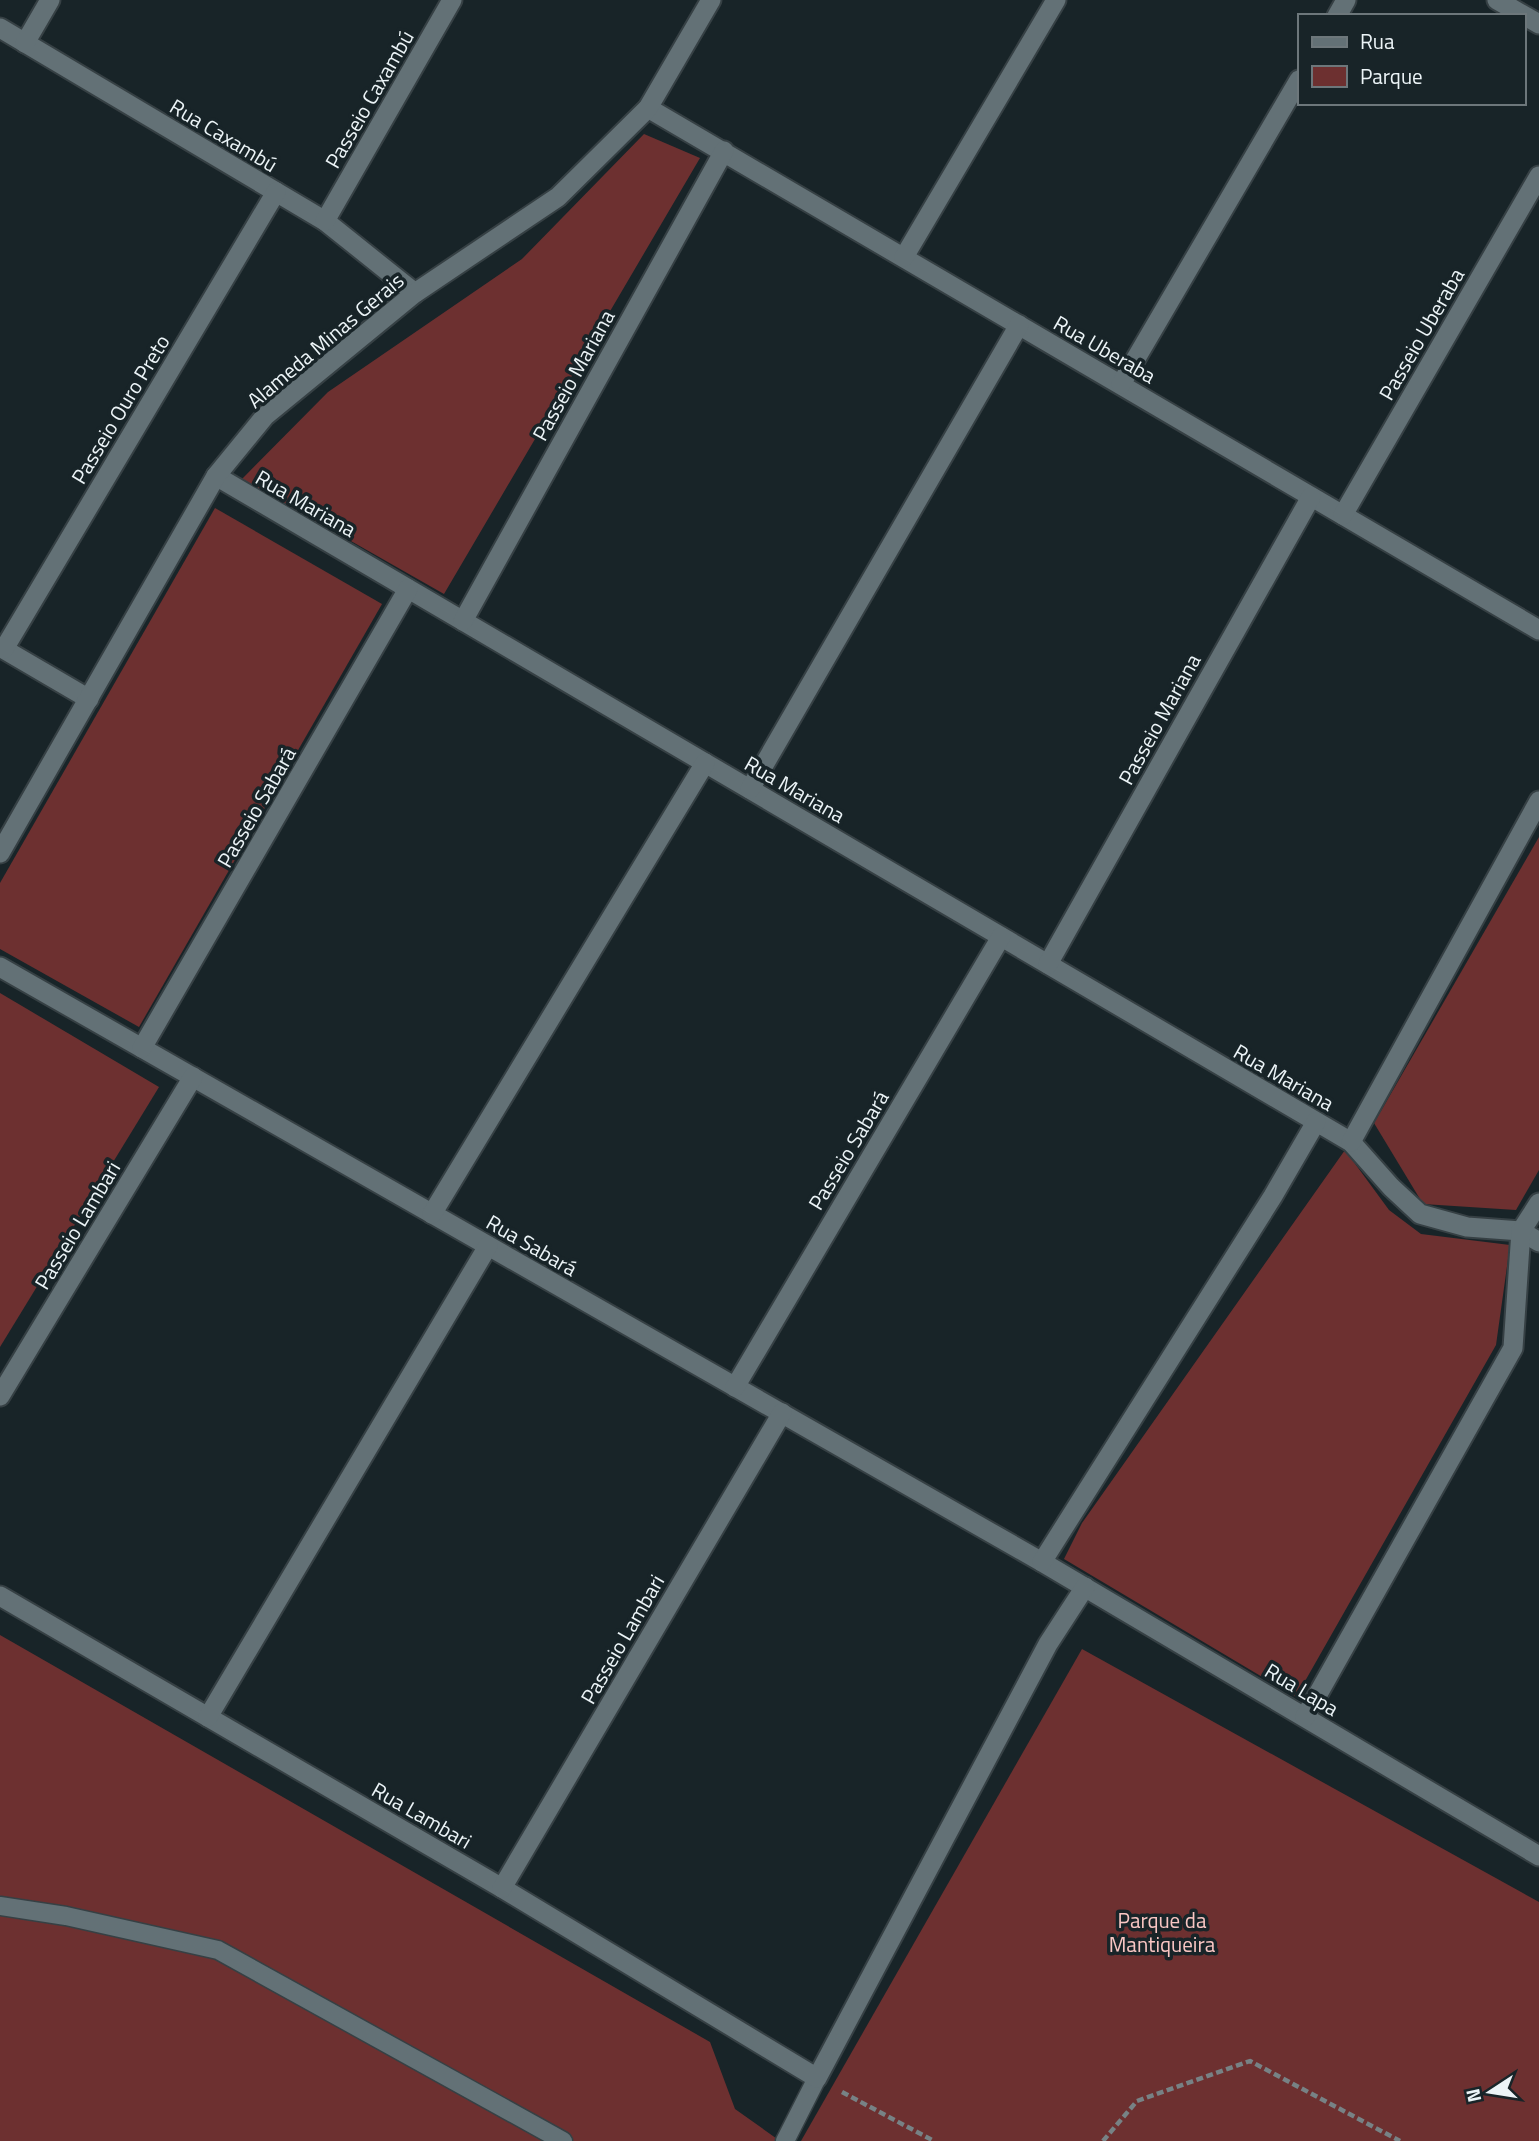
<svg xmlns="http://www.w3.org/2000/svg" width="1539" height="2141" font-family="'Titillium Web',sans-serif">
	<style>
		.green { fill: #6d3030 }
		.lines { fill: none; stroke-linecap: round; stroke-linejoin: round }
		.service-casing { stroke: #364044; stroke-width: 21 }
		.minor-casing { stroke: #364044; stroke-width: 23 }
		.tertiary-casing { stroke: #364044; stroke-width: 23 }
		.path { stroke: #778285; stroke-width: 4.5; stroke-dasharray: 7 3.5; stroke-linecap: butt }
		.service { stroke: #637176; stroke-width: 18 }
		.minor { stroke: #637176; stroke-width: 19 }
		.tertiary { stroke: #637176; stroke-width: 19 }
		.labels { text-anchor: middle; dominant-baseline: central; stroke-width: 7; stroke-linejoin: round; paint-order: stroke }
		.street-label { font-size: 21px; fill: #ecf4f7; stroke: #182428 }
		.park-label { font-size: 21px; fill: #f9c6c3; stroke: #182428 }
	</style>
	<rect width="100%" height="100%" fill="#182428"/>
	<g class="green">
		<path d="M644 134 700 158 444 594 242 479 328 392 522 259Z"/>
		<path d="M215 508 382 604 139 1027 0 949V883Z"/>
		<path d="M1539 837V1170L1516 1210 1423 1204 1374 1123Z"/>
		<path d="M0 993 159 1087 0 1347Z"/>
		<path d="M1345 1150 1389 1210 1421 1234 1510 1245 1496 1345 1296 1697 1064 1559 1082 1523Z"/>
		<path d="M0 1635 710 2042 735 2109 780 2141H0Z"/>
		<path d="M1082 1649 1539 1902V2141H801Z"/>
	</g>
	<g class="lines">
		<defs>
			<g id="service">
				<path d="M0 1906 66 1916 218 1950 563 2141"/>
				<path d="M785 2141 817 2078"/>
			</g>
			<g id="minor">
				<path d="M1497 0 1539 24"/>
				<path d="M1337 16 1346 0"/>
				<path d="M0 28 325 221 415 293"/>
				<path d="M25 43 50 0"/>
				<path d="M648 108 1539 630"/>
				<path d="M325 221 452 0"/>
				<path d="M904 257 1056 0"/>
				<path d="M1121 384 1299 80"/>
				<path d="M216 476 1351 1142 1391 1187 1420 1214 1467 1227 1521 1231 1539 1242"/>
				<path d="M1343 515 1539 176"/>
				<path d="M463 621 724 151"/>
				<path d="M0 647 89 699"/>
				<path d="M4 649 276 192"/>
				<path d="M750 789 1019 325"/>
				<path d="M1048 964 1311 497"/>
				<path d="M0 967 1042 1562 1539 1856"/>
				<path d="M142 1048 408 589"/>
				<path d="M1351 1142 1539 801"/>
				<path d="M432 1214 705 763"/>
				<path d="M735 1387 1001 937"/>
				<path d="M0 1396 193 1077"/>
				<path d="M1042 1562 1273 1196 1316 1122"/>
				<path d="M0 1596 502 1888 817 2078 1048 1644 1085 1587"/>
				<path d="M208 1717 488 1246"/>
				<path d="M1305 1717 1513 1348 1521 1231 1539 1203"/>
				<path d="M502 1888 782 1413"/>
			</g>
			<path id="tertiary" d="M0 853 216 476 265 416 415 293 558 197 648 108 711 0"/>
		</defs>
		<use href="#service" class="service-casing"/>
		<use href="#minor" class="minor-casing"/>
		<use href="#tertiary" class="tertiary-casing"/>
		<g class="path">
			<path d="M842 2092 934 2141"/>
			<path d="M1103 2141 1137 2101 1250 2061 1400 2141"/>
		</g>
		<use href="#service" class="service"/>
		<use href="#minor" class="minor"/>
		<use href="#tertiary" class="tertiary"/>
	</g>
	<g class="labels">
		<g class="street-label">
			<text transform="translate(369 99) rotate(-60)">Passeio Caxambú</text>
			<text transform="translate(224 135) rotate(31)">Rua Caxambú</text>
			<text transform="translate(1421 334) rotate(-60)">Passeio Uberaba</text>
			<text transform="translate(325 340) rotate(-40)">Alameda Minas Gerais</text>
			<text transform="translate(1105 349) rotate(30)">Rua Uberaba</text>
			<text transform="translate(573 375) rotate(-61)">Passeio Mariana</text>
			<text transform="translate(120 409) rotate(-59)">Passeio Ouro Preto</text>
			<text transform="translate(306 503) rotate(30)">Rua Mariana</text>
			<text transform="translate(1159 719) rotate(-61)">Passeio Mariana</text>
			<text transform="translate(795 789) rotate(30)">Rua Mariana</text>
			<text transform="translate(256 807) rotate(-60)">Passeio Sabará</text>
			<text transform="translate(1284 1077) rotate(30)">Rua Mariana</text>
			<text transform="translate(848 1150) rotate(-59)">Passeio Sabará</text>
			<text transform="translate(77 1225) rotate(-59)">Passeio Lambari</text>
			<text transform="translate(532 1245) rotate(30)">Rua Sabará</text>
			<text transform="translate(622 1639) rotate(-60)">Passeio Lambari</text>
			<text transform="translate(1302 1689) rotate(31)">Rua Lapa</text>
			<text transform="translate(422 1815) rotate(30)">Rua Lambari</text>
		</g>
		<g class="park-label">
			<text x="1162" y="1920">Parque da<tspan x="1162" dy="24">Mantiqueira</tspan></text>
		</g>
	</g>
	<rect x="1298" y="14" width="228" height="91" fill="#182428" stroke="#6d777b" stroke-width="2"/>
	<rect x="1312" y="37" width="35" height="10" fill="#637176" stroke="#6d777b" stroke-width="2"/>
	<text x="1360" y="49" font-size="21" fill="#ecf4f7">Rua</text>
	<rect x="1312" y="66" width="35" height="21" fill="#6d3030" stroke="#6d777b" stroke-width="2"/>
	<text x="1360" y="84" font-size="21" fill="#ecf4f7">Parque</text>
	<g transform="translate(1490 2092) rotate(258)" stroke="#182428" stroke-width="5" paint-order="stroke">
	<path d="M0-5L12 26L0 18L-12 26Z" fill="#ecf4f7"/>
	<text y="-10" font-size="19" font-weight="bold" text-anchor="middle" fill="#ecf4f7">N</text>
	</g>
</svg>
